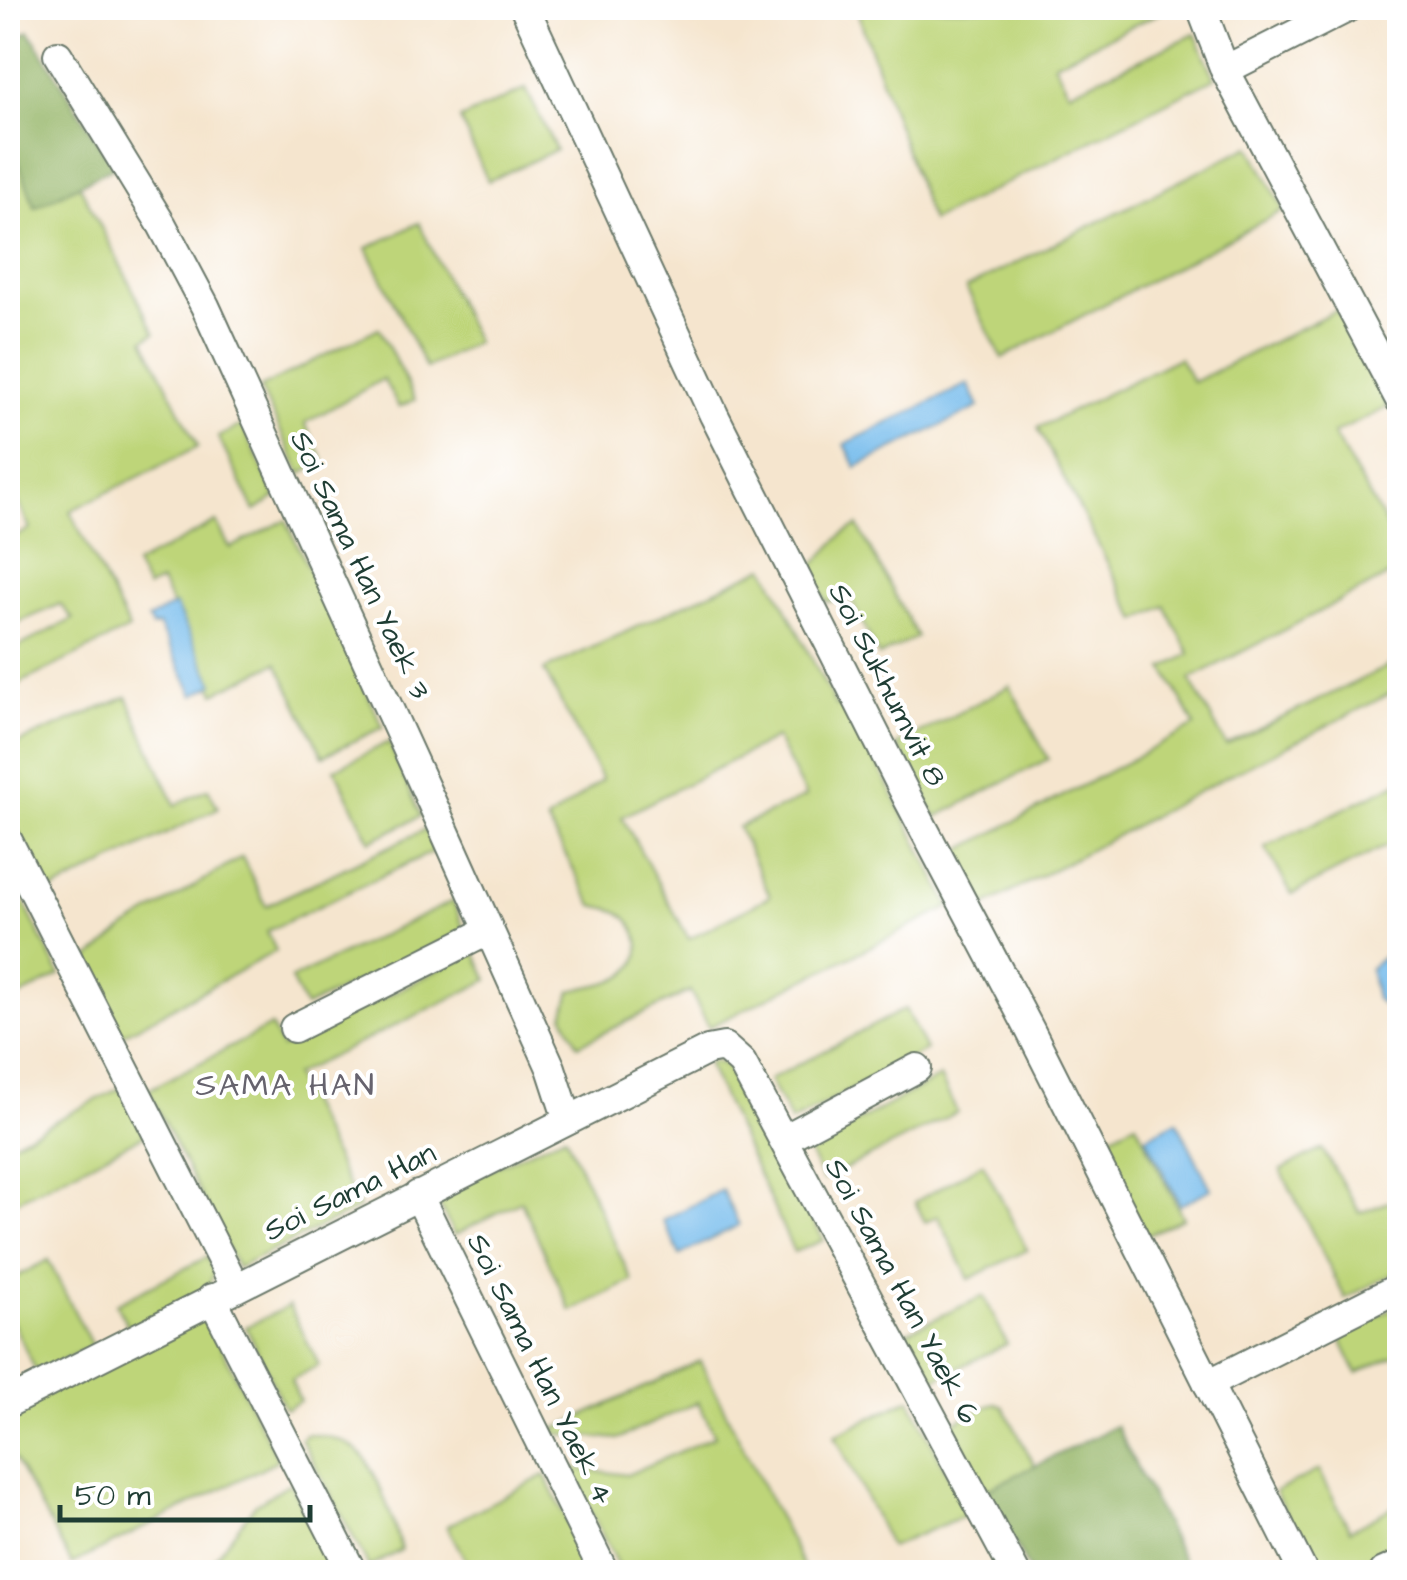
<svg xmlns="http://www.w3.org/2000/svg" width="1407" height="1580" font-family="'Architects Daughter',sans-serif">
	<style>
		.green { fill: #bed579; stroke: #6e8956; stroke-width: 2.5; fill-rule: evenodd }
		.forest { fill: #96b669; stroke: #5a7a4e; stroke-width: 2.5 }
		.water { fill: #75bbec; stroke: #4a7c90; stroke-width: 2.5 }
		.lines { fill: none; stroke-linecap: round; stroke-linejoin: round }
		.minor-casing { stroke: #6a786a; stroke-width: 32 }
		.minor { stroke: #fff; stroke-width: 28 }
		.labels { text-anchor: middle; dominant-baseline: central; stroke-width: 8; stroke-linejoin: round; paint-order: stroke }
		.street-label { font-size: 30px; fill: #1f3d34; stroke: #fff }
		.neighbourhood-label { font-size: 32px; letter-spacing: 2.5px; fill: #66636e; stroke: #fff }
	</style>
	<rect width="100%" height="100%" fill="#fff"/>
	<filter id="ink" filterUnits="userSpaceOnUse"><feTurbulence type="fractalNoise" baseFrequency=".01" numOctaves="2"/><feDisplacementMap in="SourceGraphic" scale="20" xChannelSelector="R" yChannelSelector="G"/><feConvolveMatrix kernelMatrix="1 2 1 2 8 2 1 2 1" color-interpolation-filters="sRGB"/></filter>
	<filter id="wash" filterUnits="userSpaceOnUse"><feTurbulence type="fractalNoise" baseFrequency=".0048" numOctaves="4" result="noise"/><feDisplacementMap in="SourceGraphic" scale="40" xChannelSelector="R" yChannelSelector="G"/><feGaussianBlur stdDeviation="2.25" result="paint"/><feColorMatrix in="noise" values="0 0 0 0 0 0 0 0 0 0 0 0 0 0 0 0 0 1.4 0 .05"/><feComposite in="paint" operator="in"/></filter>
	<g filter="url(#wash)">
		<rect width="100%" height="100%" fill="#f5e5ce"/>
		<g class="green">
			<path d="M856 8H1170L1054 63 1069 92 1195 34 1215 78 931 221Z"/>
			<path d="M526 89 556 150 488 181 460 119Z"/>
			<path d="M1250 146 1284 210 1002 358 966 288Z"/>
			<path d="M8 149 79 184 155 333 144 339 198 447 70 511 129 629 8 689V652L73 619 60 604 8 627V541L30 529 8 480Z"/>
			<path d="M419 223 476 342 426 368 367 248Z"/>
			<path d="M1337 310 1388 407 1333 434 1399 547V570L1190 679 1226 745 1399 661V689L1224 778 983 907 955 853 1195 726 1164 668 1190 654 1165 606 1137 620 1038 428 1179 358 1193 382Z"/>
			<path d="M379 328 415 400 399 407 383 379 305 423 324 461 301 474 260 388Z"/>
			<path d="M242 425 276 497 255 511 218 437Z"/>
			<path d="M286 520 383 727 323 756 277 663 215 693 161 582 147 588 135 565 216 522 230 548Z"/>
			<path d="M858 526 917 637 879 656 851 599 826 602 810 569 843 534Z"/>
			<path d="M765 567 836 706 846 701 950 907 709 1027 690 991 578 1045 564 1016 571 991C590 985 615 985 630 970 648 953 637 920 616 911 609 908 601 907 593 905L547 821 602 780 544 670ZM776 738 806 797 738 827 770 896 689 939 622 817Z"/>
			<path d="M1010 686 1048 759 936 817 897 745Z"/>
			<path d="M127 697 175 805 208 789 218 808 48 893 8 812V747Z"/>
			<path d="M389 742 421 816 370 841 335 769Z"/>
			<path d="M1399 782V839L1292 894 1265 847Z"/>
			<path d="M426 829 434 851 267 931 276 951 120 1036 84 963 127 927 242 857 266 906Z"/>
			<path d="M8 871 60 975 8 1003Z"/>
			<path d="M453 901 465 931 305 1007 291 979Z"/>
			<path d="M475 952 488 980 294 1075 359 1208 237 1268 148 1090 271 1026 282 1048Z"/>
			<path d="M905 1009 926 1050 791 1122 769 1080Z"/>
			<path d="M712 1061 725 1064 824 1240 794 1252 707 1063Z"/>
			<path d="M940 1077 957 1112 823 1180 807 1149Z"/>
			<path d="M120 1088 146 1134 8 1205V1145Z"/>
			<path d="M1136 1123 1183 1218 1145 1236 1096 1143Z"/>
			<path d="M565 1135 632 1281 571 1311 521 1201 454 1235 439 1204 446 1189Z"/>
			<path d="M1322 1149 1360 1213 1399 1198V1271L1345 1298 1281 1170Z"/>
			<path d="M983 1163 1027 1250 969 1279 938 1216 925 1222 915 1202Z"/>
			<path d="M207 1257 214 1272 208 1288 129 1328 116 1304Z"/>
			<path d="M48 1260 92 1346 37 1373 8 1313V1281Z"/>
			<path d="M984 1296 1007 1344 929 1382 904 1333Z"/>
			<path d="M1399 1305V1354L1357 1373 1339 1336Z"/>
			<path d="M289 1306 319 1365 291 1380 300 1401 285 1409 246 1327Z"/>
			<path d="M204 1313 278 1460 72 1564 8 1447V1414Z"/>
			<path d="M700 1361 806 1572H621L568 1467 627 1475 715 1436 698 1402 618 1439 547 1433Z"/>
			<path d="M910 1399 968 1514 890 1547 835 1435Z"/>
			<path d="M994 1403 1003 1406 1035 1466 986 1490 951 1424Z"/>
			<path d="M307 1434C324 1435 348 1440 360 1453 376 1468 396 1528 401 1550L369 1567 301 1439Z"/>
			<path d="M1319 1470 1350 1530 1399 1504V1550L1356 1572H1316L1275 1492Z"/>
			<path d="M545 1475 592 1572H472L447 1526Z"/>
			<path d="M290 1483 336 1572H204L255 1505Z"/>
		</g>
		<g class="forest">
			<path d="M29 31 114 167 35 207 15 153 8 149V41Z"/>
			<path d="M1116 1426 1189 1572H1030L986 1490Z"/>
		</g>
		<g class="water">
			<path d="M968 384 979 407 856 467 845 444Z"/>
			<path d="M175 605 214 684 194 695 158 625 152 627 148 619Z"/>
			<path d="M1399 944V1013L1395 1014 1376 999 1370 968Z"/>
			<path d="M1177 1121 1211 1189 1180 1205 1146 1137Z"/>
			<path d="M722 1190 739 1225 680 1255 663 1220Z"/>
		</g>
	</g>
	<g filter="url(#ink)">
		<g class="lines">
			<defs>
				<g id="minor">
					<path d="M525 8 714 415 908 799 1030 1030 1303 1572"/>
					<path d="M1201 8 1225 70 1400 400"/>
					<path d="M58 55 162 225 205 306 437 814 551 1068 568 1120"/>
					<path d="M1225 70 1347 8"/>
					<path d="M8 841 235 1286"/>
					<path d="M294 1028 488 931"/>
					<path d="M784 1139 917 1068"/>
					<path d="M418 1195 604 1572"/>
					<path d="M212 1298 352 1572"/>
					<path d="M1208 1384 1400 1287"/>
					<path d="M8 1403 708 1050 724 1047 742 1063 1015 1572"/>
					<path d="M1384 1572 1400 1565"/>
				</g>
			</defs>
			<use href="#minor" class="minor-casing"/>
			<use href="#minor" class="minor"/>
		</g>
	</g>
	<g class="labels">
		<g class="street-label">
			<text transform="translate(360 565) rotate(65)">Soi Sama Han Yaek 3</text>
			<text transform="translate(887 685) rotate(63)">Soi Sukhumvit 8</text>
			<text transform="translate(350 1192) rotate(-26)">Soi Sama Han</text>
			<text transform="translate(902 1291) rotate(62)">Soi Sama Han Yaek 6</text>
			<text transform="translate(540 1369) rotate(64)">Soi Sama Han Yaek 4</text>
		</g>
		<g class="neighbourhood-label">
			<text x="286" y="1085">SAMA HAN</text>
		</g>
	</g>
	<rect width="1407" height="1580" fill="none" stroke="#fff" stroke-width="40"/>
	<path d="M60 1505v15h250v-15" fill="none" stroke="#1f3d34" stroke-width="5"/>
	<text x="75" y="1505" font-size="30" fill="#1f3d34" stroke="#ffffff" stroke-width="8" paint-order="stroke">50 m</text>
</svg>
